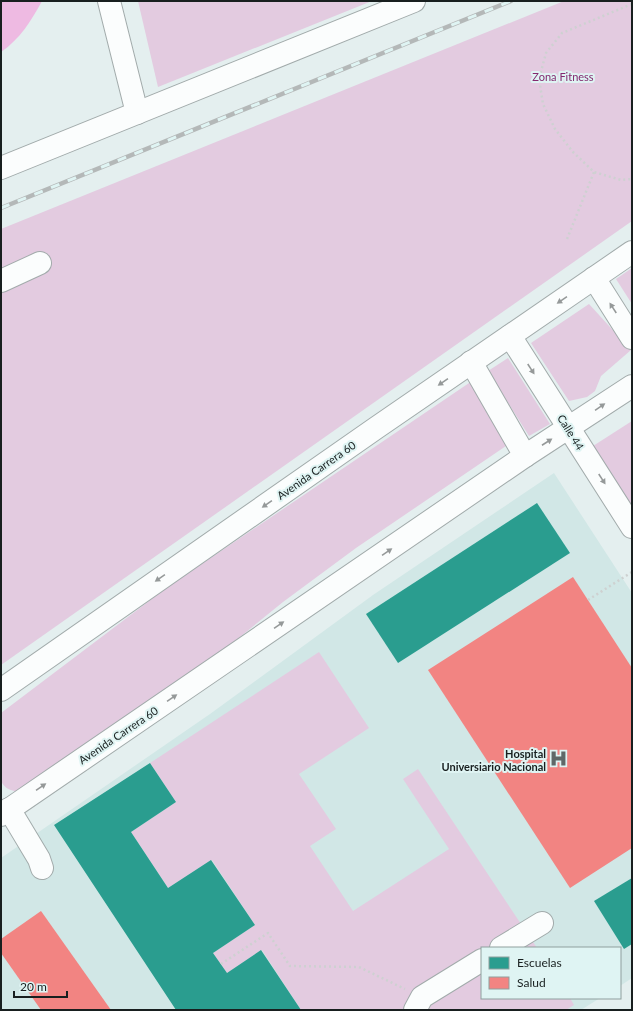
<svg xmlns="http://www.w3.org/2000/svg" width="633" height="1011" font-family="Lato,sans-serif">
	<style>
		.built { fill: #d1e7e6 }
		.green { fill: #e3cbe0 }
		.water { fill: #eebae2 }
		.schools { fill: #2a9d8f }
		.health { fill: #f28482 }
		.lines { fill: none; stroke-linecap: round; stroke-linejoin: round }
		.minor-casing { stroke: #a2abab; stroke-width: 24 }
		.major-casing { stroke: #a2abab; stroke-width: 24 }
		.path { stroke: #ced1d1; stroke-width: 2.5; stroke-dasharray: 2 3; stroke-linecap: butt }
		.minor { stroke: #fbfdfd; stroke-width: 22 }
		.major { stroke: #fbfdfd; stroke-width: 22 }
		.rail-casing { stroke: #b4b8b8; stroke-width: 4.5 }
		.rail { stroke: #dff4f3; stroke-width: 3; stroke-dasharray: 9; stroke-linecap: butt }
		.oneway { fill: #959999 }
		.labels { text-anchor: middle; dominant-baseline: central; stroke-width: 4; stroke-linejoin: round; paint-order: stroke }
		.park-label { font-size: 11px; fill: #832a70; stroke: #dff4f3 }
		.street-label { font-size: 11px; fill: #181f1f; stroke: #dff4f3 }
		.poi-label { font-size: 11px; font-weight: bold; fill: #181f1f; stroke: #dff4f3; text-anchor: end }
	</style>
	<rect width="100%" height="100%" fill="#e4efef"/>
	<path class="built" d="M554 473 632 593V978L620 986V948H482V998H600L581 1010H1V858L210 714 373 595Z"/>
	<g class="green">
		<path d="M138 1H372L158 87Z"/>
		<path d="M564 1H632V221L1 665V229Z"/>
		<path d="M632 268V304L616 279Z"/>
		<path d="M589 304 631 350 601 376 595 391 587 397 569 401 531 343Z"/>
		<path d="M508 358 550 424 529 436 488 371Z"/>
		<path d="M472 381 512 442 356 548 283 602 213 659 18 792C10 790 5 789 1 781V713L165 589Z"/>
		<path d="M632 421V507L593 446Z"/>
		<path d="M319 652 369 728 299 774 336 829 310 846 353 911 449 849 403 779 418 769 537 948H482V998H570L574 1005 566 1010H301L262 950 227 973 213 953 255 925 212 860 168 888 131 832 176 802 150 763Z"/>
	</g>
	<path class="water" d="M1 1H42C31 21 20 39 1 52Z"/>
	<g class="schools">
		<path d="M537 503 570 553 398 663 366 614Z"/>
		<path d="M150 763 176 802 131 832 168 888 211 860 255 925 213 953 227 973 261 950 301 1010H176L54 825Z"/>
		<path d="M632 878V944L624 949 594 901Z"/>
	</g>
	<g class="health">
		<path d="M573 577 632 668V848L570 888 428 670Z"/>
		<path d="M41 911 111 1010H41L1 953V939Z"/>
	</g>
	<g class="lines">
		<defs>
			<g id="minor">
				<path d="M109 1 137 113"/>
				<path d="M1 168 414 1"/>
				<path d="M594 278 632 338"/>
				<path d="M1 281 40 263"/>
				<path d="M510 336 632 527"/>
				<path d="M9 809 39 859 42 868"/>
				<path d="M501 948 542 923"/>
				<path d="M415 1010 422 997 482 960"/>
			</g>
			<g id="major">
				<path d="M471 362 525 456"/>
				<path d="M1 690 376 428 632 252"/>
				<path d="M1 815 525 456 632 386"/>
			</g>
		</defs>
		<use href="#minor" class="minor-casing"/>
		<use href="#major" class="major-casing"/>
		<g class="path">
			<path d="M632 4 562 33 546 53 539 79 543 104 555 129 573 152 594 172 621 180 632 179"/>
			<path d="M567 239 594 172"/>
			<path d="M588 600 632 572"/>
			<path d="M221 964 268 933 290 966 359 967 405 989"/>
		</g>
		<use href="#minor" class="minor"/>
		<use href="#major" class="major"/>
		<defs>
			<path id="rail" d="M1 208 511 1"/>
		</defs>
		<use href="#rail" class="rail-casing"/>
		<use href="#rail" class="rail"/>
	</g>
	<defs><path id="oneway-solid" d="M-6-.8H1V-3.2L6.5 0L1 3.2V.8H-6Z"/></defs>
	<g class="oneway">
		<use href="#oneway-solid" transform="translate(562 300) rotate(146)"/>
		<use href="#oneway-solid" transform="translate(613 308) rotate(-123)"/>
		<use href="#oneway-solid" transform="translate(531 369) rotate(57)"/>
		<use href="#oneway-solid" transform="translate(443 382) rotate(146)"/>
		<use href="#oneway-solid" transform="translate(600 407) rotate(-34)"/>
		<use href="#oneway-solid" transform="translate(547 442) rotate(-33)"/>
		<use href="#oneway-solid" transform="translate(602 479) rotate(57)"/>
		<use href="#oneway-solid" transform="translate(267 504) rotate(145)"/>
		<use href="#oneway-solid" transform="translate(387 552) rotate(-34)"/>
		<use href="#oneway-solid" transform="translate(160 578) rotate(145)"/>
		<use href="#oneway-solid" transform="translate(279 625) rotate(-34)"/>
		<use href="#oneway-solid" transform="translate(172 698) rotate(-34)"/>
		<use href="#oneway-solid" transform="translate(41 787) rotate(-34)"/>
	</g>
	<defs>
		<symbol id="hospital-bare" viewBox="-9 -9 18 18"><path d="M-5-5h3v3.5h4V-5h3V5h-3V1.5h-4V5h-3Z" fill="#5f6868" stroke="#dff4f3" stroke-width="2.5" paint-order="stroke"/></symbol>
	</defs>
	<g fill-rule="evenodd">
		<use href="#hospital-bare" x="546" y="746" width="25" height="25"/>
	</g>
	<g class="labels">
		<g class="park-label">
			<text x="563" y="76">Zona Fitness</text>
		</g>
		<g class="street-label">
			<text transform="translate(571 432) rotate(58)">Calle 44</text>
			<text transform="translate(316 470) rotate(-35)">Avenida Carrera 60</text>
			<text transform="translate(118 735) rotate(-34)">Avenida Carrera 60</text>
		</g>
		<g class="poi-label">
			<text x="546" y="753">Hospital<tspan x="546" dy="13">Universiario Nacional</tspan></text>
		</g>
	</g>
	<rect width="633" height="1011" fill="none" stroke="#181f1f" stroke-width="4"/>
	<rect x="481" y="947" width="140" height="52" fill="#dff4f3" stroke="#8f9f9e"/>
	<rect x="489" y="957" width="20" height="12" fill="#2a9d8f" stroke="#8f9f9e"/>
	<text x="517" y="967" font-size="12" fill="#181f1f">Escuelas</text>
	<rect x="489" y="977" width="20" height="12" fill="#f28482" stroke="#8f9f9e"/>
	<text x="517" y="987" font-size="12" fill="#181f1f">Salud</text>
	<path d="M14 991v6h53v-6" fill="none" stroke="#181f1f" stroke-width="2"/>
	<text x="20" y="991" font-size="12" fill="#181f1f" stroke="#dff4f3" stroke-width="3" paint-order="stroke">20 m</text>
</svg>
